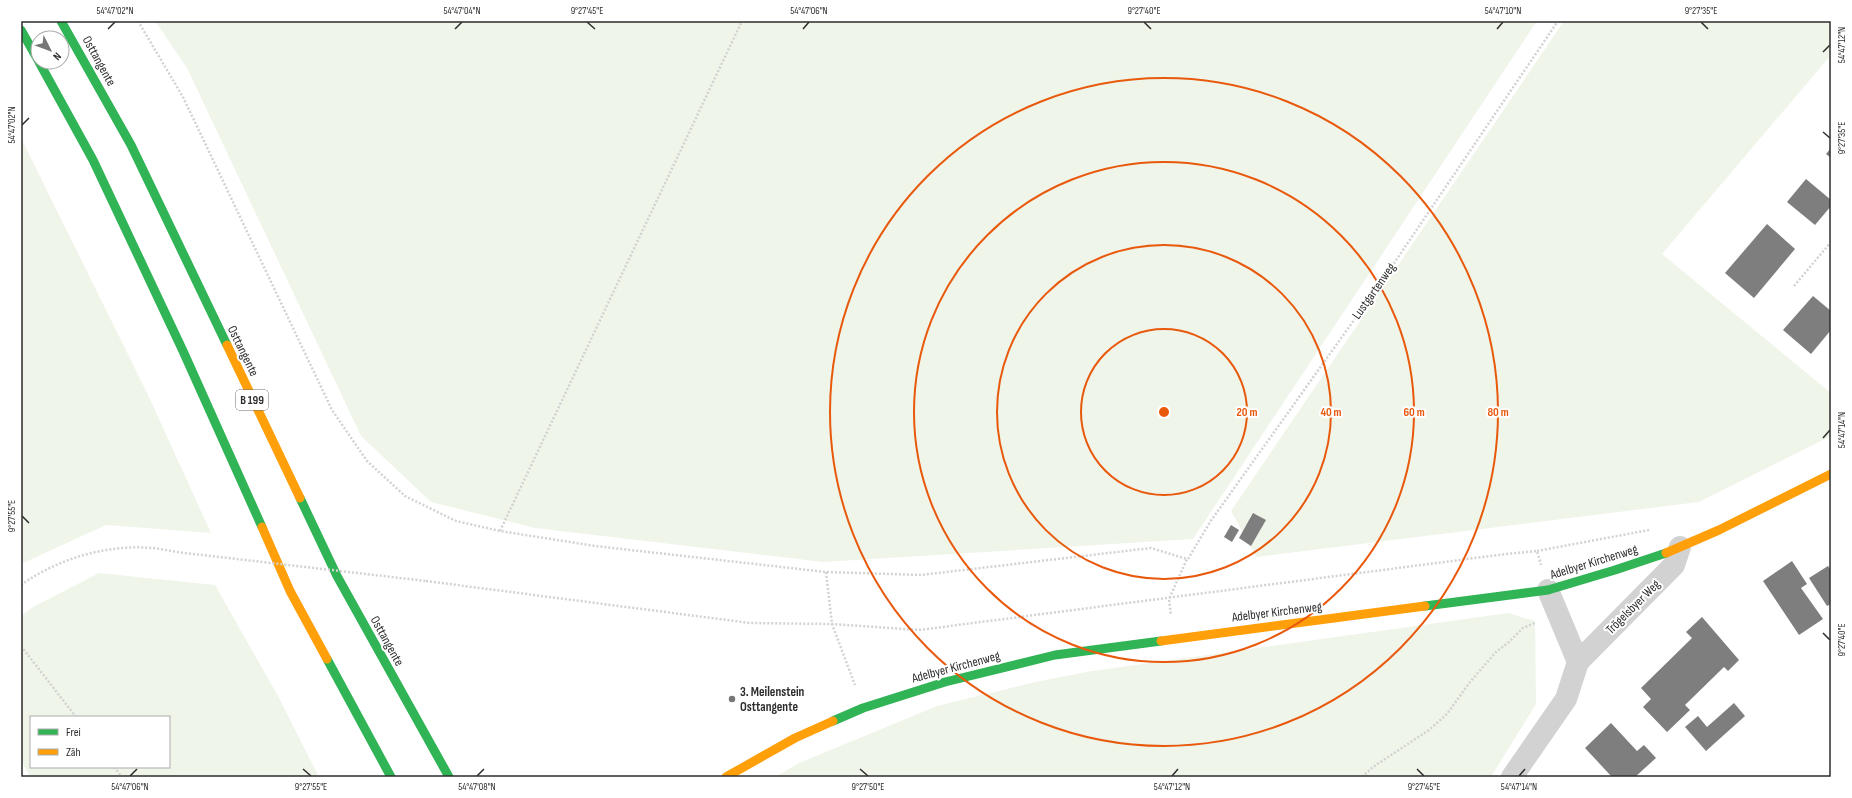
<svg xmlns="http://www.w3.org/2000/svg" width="1852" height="798" font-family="'Sofia Sans Condensed',sans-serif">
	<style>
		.green { fill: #f0f5ea; fill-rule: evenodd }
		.building { fill: #7e7e7e }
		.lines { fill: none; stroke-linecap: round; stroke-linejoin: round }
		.path { stroke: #d2d2d2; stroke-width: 2.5; stroke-dasharray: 2 2; stroke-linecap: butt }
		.street { stroke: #d2d2d2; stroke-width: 22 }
		.fast { stroke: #30b455; stroke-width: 9 }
		.slow { stroke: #ff9f0a; stroke-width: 9 }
		.path-bridge { stroke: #d2d2d2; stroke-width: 2.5; stroke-dasharray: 2 2; stroke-linecap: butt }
		.ticks { fill: none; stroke: #2d2d2d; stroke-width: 1.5 }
		.ring { fill: none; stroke: #e8590c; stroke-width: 2 }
		.poi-dot { fill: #767676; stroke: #fff; stroke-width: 1.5 }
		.labels { text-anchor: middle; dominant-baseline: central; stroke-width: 4; stroke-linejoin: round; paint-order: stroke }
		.shield { fill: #fff; stroke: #6c6c6c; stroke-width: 1 }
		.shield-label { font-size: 12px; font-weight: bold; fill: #2d2d2d }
		.street-label { font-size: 13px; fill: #2d2d2d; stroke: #fff }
		.poi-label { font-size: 13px; font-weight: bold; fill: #2d2d2d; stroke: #fff; text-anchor: start }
		.centre { fill: #e8590c; stroke: #fff; stroke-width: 2 }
		.ring-label { font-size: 12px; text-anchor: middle; font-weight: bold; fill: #e8590c; stroke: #fff; stroke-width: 4; stroke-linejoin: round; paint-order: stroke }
		.neatline { fill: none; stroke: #2d2d2d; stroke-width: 1.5 }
		.ticks-label { font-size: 10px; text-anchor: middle; fill: #2d2d2d }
	</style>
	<rect width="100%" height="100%" fill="#fff"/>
	<g class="green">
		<path d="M155 21H1537L1193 539 823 562 535 528 431 502 361 436 187 68Z"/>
		<path d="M1564 21H1831V55L1662 254 1831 393V436L1699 502 1256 557 1231 511Z"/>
		<path d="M21 138 148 395 211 533 106 525 21 564Z"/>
		<path d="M99 573 215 585 278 696 319 777H30L21 761V616L33 607ZM31 717H169V767H31Z"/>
		<path d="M1508 613 1535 621 1536 704 1491 777H775L799 763 937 706 1035 682 1092 671Z"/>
	</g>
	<g class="building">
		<path d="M1831 148V158L1826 154Z"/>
		<path d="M1806 179 1831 200V206L1815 225 1787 202Z"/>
		<path d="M1767 224 1795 249 1754 298 1725 273Z"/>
		<path d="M1813 296 1831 311V330L1811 354 1783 330Z"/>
		<path d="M1253 513 1266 520 1251 546 1239 538Z"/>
		<path d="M1231 525 1239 530 1232 542 1224 537Z"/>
		<path d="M1792 561 1807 584 1801 588 1823 619 1799 635 1763 581Z"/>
		<path d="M1828 566 1831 570V604L1827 606 1809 578Z"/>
		<path d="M1702 617 1739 660 1728 671 1724 667 1685 705 1690 710 1667 732 1643 707 1651 699 1641 688 1692 638 1686 632Z"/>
		<path d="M1734 703 1745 716 1706 751 1685 727 1698 716 1707 727Z"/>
		<path d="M1611 723 1637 751 1644 745 1656 758 1635 777H1612L1585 748Z"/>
	</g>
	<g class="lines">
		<g class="path">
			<path d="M138 21 183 97 332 410 367 461 405 496 456 521 500 531 595 546 826 572 921 575 1151 548 1187 559 1169 599 1171 615"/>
			<path d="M1794 286 1831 242"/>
			<path d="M500 531 742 21"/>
			<path d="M1537 551 1649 530"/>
			<path d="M1188 559 1210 522 1384 278 1558 21"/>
			<path d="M826 572 832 624 855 685"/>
			<path d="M426 581 750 623 832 624 919 630 1506 554 1537 551 1541 565"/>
			<path d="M21 585C57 559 107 544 152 548 163 549 174 552 185 553"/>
			<path d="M21 646 76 717"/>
			<path d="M114 767 122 777"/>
			<path d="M1362 777 1373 767 1429 730 1447 714 1470 682 1496 652 1509 642 1523 628 1535 623"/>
		</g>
		<g class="street">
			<path d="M1548 590 1578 662"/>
			<path d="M1512 777 1566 699 1578 662 1674 565 1680 547"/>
		</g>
		<g class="fast">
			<path d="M61 21 131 145 227 345"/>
			<path d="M21 30 38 60"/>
			<path d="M39 62 93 160 183 351 262 527"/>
			<path d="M300 498 337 576 449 777"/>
			<path d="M1425 606 1548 590 1615 570 1666 553"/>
			<path d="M327 659 391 777"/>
			<path d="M833 721 863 708 945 682 1055 655 1161 641"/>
		</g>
		<g class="slow">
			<path d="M227 345 300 498"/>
			<path d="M262 527 290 591 327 659"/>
			<path d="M1666 553 1719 530 1831 474"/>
			<path d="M1161 641 1425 606"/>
			<path d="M726 777 795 738 833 721"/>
		</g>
		<path class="path-bridge" d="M185 553 426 581"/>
	</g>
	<path class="ticks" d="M587 22 595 29M1144 22 1151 29M1701 22 1708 29M108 29 115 22M455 29 462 22M803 29 809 22M1497 29 1503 22M1823 52 1830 45M22 125 29 118M1823 132 1830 138M1823 438 1830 430M22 516 29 523M1823 633 1830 640M303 769 311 776M860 769 868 776M1417 769 1424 776M130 776 137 769M477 776 484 769M1172 776 1178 769M1519 776 1525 769"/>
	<g class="ring">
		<circle cx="1164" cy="412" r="83"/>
		<circle cx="1164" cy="412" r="167"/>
		<circle cx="1164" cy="412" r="250"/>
		<circle cx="1164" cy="412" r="334"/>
	</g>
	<circle class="poi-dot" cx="732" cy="699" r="4"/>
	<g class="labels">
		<rect class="shield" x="236" y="390" width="32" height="20" rx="3"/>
		<g class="shield-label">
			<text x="252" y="400">B 199</text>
		</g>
		<g class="street-label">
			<text transform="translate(99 61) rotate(61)">Osttangente</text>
			<text transform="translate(1374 291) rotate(-55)">Lustgartenweg</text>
			<text transform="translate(243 351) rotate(64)">Osttangente</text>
			<text transform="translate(1594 562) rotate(-17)">Adelbyer Kirchenweg</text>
			<text transform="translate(1633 607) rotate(-45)">Trögelsbyer Weg</text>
			<text transform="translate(1277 612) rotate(-7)">Adelbyer Kirchenweg</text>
			<text transform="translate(387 641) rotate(61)">Osttangente</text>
			<text transform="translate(956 667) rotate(-15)">Adelbyer Kirchenweg</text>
		</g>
		<g class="poi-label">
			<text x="740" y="692">3. Meilenstein<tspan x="740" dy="15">Osttangente</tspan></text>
		</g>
	</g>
	<circle cx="1164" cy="412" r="6" class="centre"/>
	<g class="ring-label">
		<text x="1247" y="416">20 m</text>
		<text x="1331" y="416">40 m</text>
		<text x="1414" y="416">60 m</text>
		<text x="1498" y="416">80 m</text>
	</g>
	<rect width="1852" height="798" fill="none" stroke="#ffffff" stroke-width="44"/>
	<rect x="30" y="716" width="140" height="52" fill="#ffffff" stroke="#ababab"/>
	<rect x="38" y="729" width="20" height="6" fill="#30b455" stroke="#ababab"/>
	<text x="66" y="736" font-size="12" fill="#2d2d2d">Frei</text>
	<rect x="38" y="749" width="20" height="6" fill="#ff9f0a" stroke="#ababab"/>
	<text x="66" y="756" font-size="12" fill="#2d2d2d">Zäh</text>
	<g transform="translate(50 50) rotate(132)"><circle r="19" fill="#ffffff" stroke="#ababab"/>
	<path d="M0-3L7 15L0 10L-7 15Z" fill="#767676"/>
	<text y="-6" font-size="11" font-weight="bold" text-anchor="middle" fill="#2d2d2d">N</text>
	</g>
	<rect x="22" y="22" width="1808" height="754" class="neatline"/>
	<g class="ticks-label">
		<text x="115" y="14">54°47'02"N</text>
		<text x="462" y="14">54°47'04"N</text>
		<text x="587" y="14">9°27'45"E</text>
		<text x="809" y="14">54°47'06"N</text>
		<text x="1144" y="14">9°27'40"E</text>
		<text x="1503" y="14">54°47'10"N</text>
		<text x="1701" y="14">9°27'35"E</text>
		<text transform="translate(1841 45) rotate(-90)" y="4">54°47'12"N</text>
		<text transform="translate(11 125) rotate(-90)" y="4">54°47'02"N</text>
		<text transform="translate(1841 138) rotate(-90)" y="4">9°27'35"E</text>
		<text transform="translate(1841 430) rotate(-90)" y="4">54°47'14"N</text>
		<text transform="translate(11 516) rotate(-90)" y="4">9°27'55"E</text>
		<text transform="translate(1841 640) rotate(-90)" y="4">9°27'40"E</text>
		<text x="130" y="790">54°47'06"N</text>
		<text x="311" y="790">9°27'55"E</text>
		<text x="477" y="790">54°47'08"N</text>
		<text x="868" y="790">9°27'50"E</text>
		<text x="1172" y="790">54°47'12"N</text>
		<text x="1424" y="790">9°27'45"E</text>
		<text x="1519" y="790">54°47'14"N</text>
	</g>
</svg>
